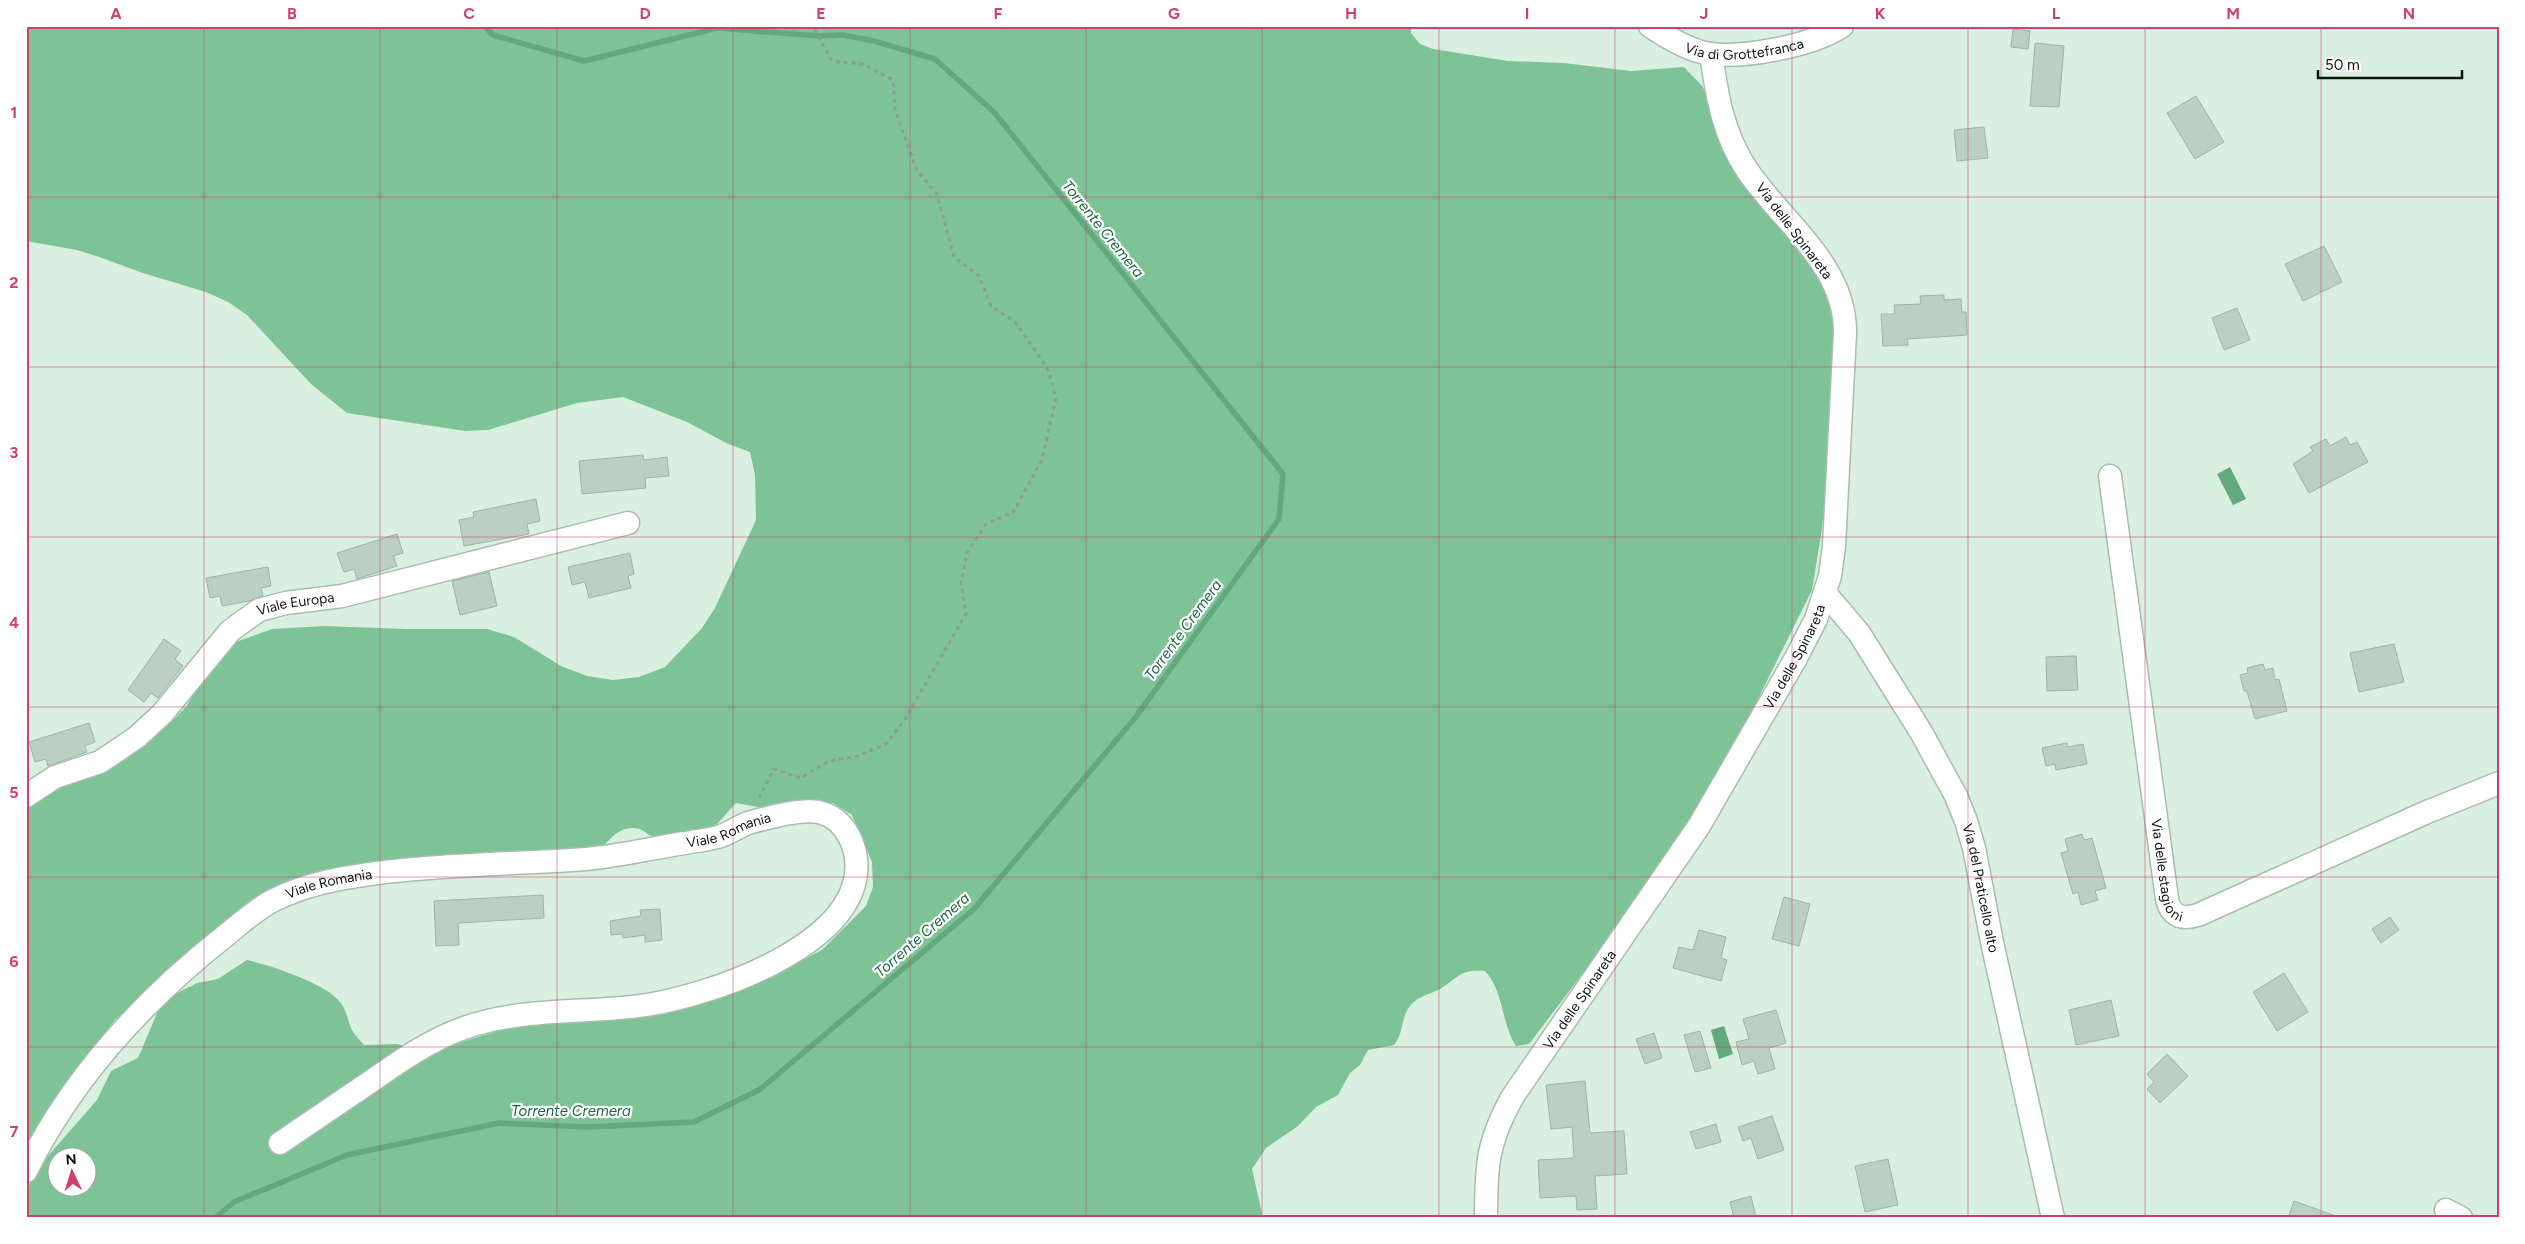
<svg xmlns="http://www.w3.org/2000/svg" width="2525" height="1244" font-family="Figtree,sans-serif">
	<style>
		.forest { fill: #7dc396; fill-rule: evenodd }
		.water { fill: #64a97e }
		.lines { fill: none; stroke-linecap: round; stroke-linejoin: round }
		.stream { stroke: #64a97e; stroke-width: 5.5 }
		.building { fill: #bbd0c1; stroke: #9fb4a6 }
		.minor-casing { stroke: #a8bdae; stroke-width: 25 }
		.path { stroke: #8d9e92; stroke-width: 3; stroke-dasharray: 4 4; stroke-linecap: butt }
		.minor { stroke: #fff; stroke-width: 22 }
		.grid { fill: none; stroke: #ce416e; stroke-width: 1; stroke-opacity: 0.55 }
		.labels { text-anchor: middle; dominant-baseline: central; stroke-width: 4.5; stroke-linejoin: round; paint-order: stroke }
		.street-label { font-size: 14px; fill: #0c130e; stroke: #fff }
		.water-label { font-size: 15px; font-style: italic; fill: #19683e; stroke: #fff }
		.neatline { fill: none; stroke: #ce416e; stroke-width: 2 }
		.grid-label { font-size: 16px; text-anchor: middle; font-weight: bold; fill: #ce416e }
	</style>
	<rect width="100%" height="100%" fill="#d9efe0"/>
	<path class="forest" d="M26 26H1411V33L1420 44 1433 49 1508 61 1564 63 1631 71 1684 67 1703 87 1719 133 1817 264 1836 313 1834 392 1822 529 1812 590 1750 715 1669 860 1529 1044 1516 1046C1501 1023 1504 991 1485 971 1460 969 1459 977 1440 989 1427 996 1416 996 1408 1009 1400 1023 1404 1032 1394 1045L1368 1050 1360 1065 1350 1073 1338 1095 1316 1107 1298 1126 1266 1148 1252 1169 1263 1218H26V1194L34 1172 97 1100 111 1071 138 1058 160 1006 173 995 197 983 218 979 247 960C270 965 327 984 340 1002 348 1012 347 1020 352 1030 355 1036 361 1041 364 1045L397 1044 429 1052 524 1023 767 978 822 950 866 906 873 887 872 862 852 815 833 803 758 807 736 803C727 811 722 822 711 828 700 833 666 838 653 836 648 836 645 831 640 829 622 824 611 837 601 849L371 865 307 875 272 888 235 916 115 1020 74 1073 35 1130 26 1149V802L43 790 81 780 128 758 168 725 186 707 222 647 272 629 324 626 406 629H487L514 637 561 666 587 676 613 680 639 677 665 667 702 628 715 608 756 520 755 475 750 452 728 444 687 422 623 397 577 403 488 430 465 431 347 413 311 384 247 315 228 302 206 292 143 273 99 257 77 250 26 241ZM58 1156H88V1186H58Z"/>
	<g class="water">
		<path d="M2230 467 2246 499 2233 505 2217 474Z"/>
		<path d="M1724 1026 1733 1054 1719 1059 1711 1030Z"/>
	</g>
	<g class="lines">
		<path class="stream" d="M215 1218 234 1202 347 1155 499 1123 587 1127 694 1122 759 1090 974 909 1135 718 1279 519 1283 474 994 112 935 59 874 41 843 35 819 36 717 28 584 61 493 35 484 26"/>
	</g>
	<g class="building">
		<path d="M2013 29 2030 31 2028 49 2011 47Z"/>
		<path d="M2035 43 2064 46 2059 107 2030 106Z"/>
		<path d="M2196 96 2224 142 2195 159 2167 113Z"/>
		<path d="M1984 127 1988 158 1957 161 1954 130Z"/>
		<path d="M2324 246 2342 282 2303 301 2285 264Z"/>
		<path d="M1944 295V300L1961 299 1962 312H1966L1967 335 1907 339 1908 345 1883 346 1881 314H1895L1894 305 1921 304 1920 296Z"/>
		<path d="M2237 308 2250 340 2224 350 2212 318Z"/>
		<path d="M2346 437 2350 445 2357 442 2368 462 2309 493 2293 464 2313 451 2310 447 2326 439 2330 446Z"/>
		<path d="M643 455 644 460 667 457 669 476 645 478 646 488 582 494 579 461Z"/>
		<path d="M536 499 540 521 527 524 529 534 464 546 459 520 474 517 473 512Z"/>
		<path d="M397 534 403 553 393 556 397 566 357 579 354 569 344 572 337 553Z"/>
		<path d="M630 553 634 574 628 576 631 588 589 598 585 582 572 585 568 567Z"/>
		<path d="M268 567 271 586 261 588 263 596 249 601 222 606 220 596 210 598 206 578Z"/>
		<path d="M489 572 497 606 460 615 452 581Z"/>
		<path d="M164 639 181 651 175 659 183 666 158 698 151 693 144 702 128 690Z"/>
		<path d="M2394 644 2404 682 2359 692 2350 653Z"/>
		<path d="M2076 656 2078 690 2047 691 2046 657Z"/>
		<path d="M2263 664 2265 670 2273 668 2275 680 2279 679 2287 711 2255 719 2247 691H2244L2240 675 2248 673 2247 668Z"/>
		<path d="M89 723 95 742 85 746 87 752 48 766 46 759 35 762 29 742Z"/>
		<path d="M2067 743 2068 747 2083 744 2087 764 2056 770 2055 764 2046 766 2042 748Z"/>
		<path d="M2082 834 2084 840 2092 838 2106 888 2095 891 2098 900 2081 905 2078 892 2073 894 2061 853 2068 851 2065 839Z"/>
		<path d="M543 895 544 918 458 923 459 945 436 946 434 901Z"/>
		<path d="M1784 897 1810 904 1799 946 1772 939Z"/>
		<path d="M660 909 662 940 645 942V935L623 938V934L611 935 610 921 641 916 640 910Z"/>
		<path d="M2390 917 2399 930 2381 943 2372 929Z"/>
		<path d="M1699 930 1726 937 1721 958 1727 960 1721 981 1673 968 1679 947 1693 950Z"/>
		<path d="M2284 973 2308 1012 2277 1031 2253 992Z"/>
		<path d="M2111 1000 2119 1036 2076 1045 2069 1010Z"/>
		<path d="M1776 1010 1786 1043 1769 1048 1775 1069 1758 1074 1754 1061 1742 1065 1736 1042 1749 1039 1743 1019Z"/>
		<path d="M1700 1031 1711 1068 1695 1072 1684 1035Z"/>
		<path d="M1654 1033 1662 1058 1645 1064 1636 1039Z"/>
		<path d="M2167 1054 2188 1076 2160 1103 2147 1089 2154 1082 2147 1074Z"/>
		<path d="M1585 1081 1590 1133 1624 1131 1627 1174 1595 1176 1597 1209 1577 1210 1576 1196 1540 1198 1538 1160 1574 1158 1572 1127 1551 1129 1546 1085Z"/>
		<path d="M1772 1116 1784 1150 1758 1159 1751 1138 1743 1141 1738 1127Z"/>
		<path d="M1716 1124 1721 1142 1696 1149 1690 1132Z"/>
		<path d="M1888 1159 1898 1205 1865 1212 1855 1166Z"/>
		<path d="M1751 1196 1756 1218H1734L1730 1202Z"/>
		<path d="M2294 1201 2336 1216V1218H2288Z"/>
	</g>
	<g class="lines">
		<defs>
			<g id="minor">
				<path id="s1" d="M1650 26C1665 36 1683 47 1701 52 1736 61 1812 46 1842 26"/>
				<path id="s2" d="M2110 476 2167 899C2171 916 2181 920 2198 915L2427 812 2499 783"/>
				<path id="s3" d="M1825 593 1859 633 1921 732 1956 796 1966 821 1974 848 1992 942 2053 1218"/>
				<path id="s4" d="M26 796 55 777 100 762 137 737 162 714 230 631 259 610 286 603 342 596 628 523"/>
				<path id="s5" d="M26 1171C72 1078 145 999 225 936 240 924 255 910 272 901 305 884 340 878 377 873 446 864 516 864 586 859 619 856 652 848 685 843 695 841 707 840 718 837 728 834 738 827 748 823 766 818 805 807 822 813 847 820 859 850 856 874 847 949 710 995 647 1005 586 1014 523 1007 464 1028 430 1040 400 1061 370 1082 340 1102 310 1123 280 1143"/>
				<path d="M2446 1210 2461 1218"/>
				<path id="s6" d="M1486 1218C1486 1166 1487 1142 1513 1096L1699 826 1796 658 1816 619 1830 576 1834 546 1845 333C1846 265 1782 222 1747 170 1723 134 1717 96 1711 54"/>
			</g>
		</defs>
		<use href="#minor" class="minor-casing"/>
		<path class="path" d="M759 798 774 769 801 778 829 761 858 756 886 744 905 719 966 614 961 583 967 553 986 524 1013 512 1042 460 1056 398 1048 369 1025 336 1015 322 991 306 979 276 954 257 937 194 917 171 895 110 893 80 862 64 832 61 813 26"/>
		<use href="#minor" class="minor"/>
	</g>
	<path class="grid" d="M204 26V1218M380 26V1218M557 26V1218M733 26V1218M910 26V1218M1086 26V1218M1262 26V1218M1439 26V1218M1615 26V1218M1792 26V1218M1968 26V1218M2145 26V1218M2321 26V1218M26 197H2499M26 367H2499M26 537H2499M26 707H2499M26 877H2499M26 1047H2499"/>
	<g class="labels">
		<g class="street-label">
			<text stroke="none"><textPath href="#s1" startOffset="101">Via di Grottefranca</textPath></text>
			<text transform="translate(1794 231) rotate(53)">Via delle Spinareta</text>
			<text stroke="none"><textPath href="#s4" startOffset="341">Viale Europa</textPath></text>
			<text stroke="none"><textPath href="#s6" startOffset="649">Via delle Spinareta</textPath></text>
			<text stroke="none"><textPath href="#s5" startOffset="834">Viale Romania</textPath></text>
			<text stroke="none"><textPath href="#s2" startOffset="399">Via delle stagioni</textPath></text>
			<text stroke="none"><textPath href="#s5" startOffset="429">Viale Romania</textPath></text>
			<text stroke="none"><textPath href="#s3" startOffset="338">Via del Praticello alto</textPath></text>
			<text stroke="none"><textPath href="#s6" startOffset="244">Via delle Spinareta</textPath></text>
		</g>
		<g class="water-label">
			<text transform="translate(1103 229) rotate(51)">Torrente Cremera</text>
			<text transform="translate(1183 630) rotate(-54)">Torrente Cremera</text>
			<text transform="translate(922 935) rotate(-41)">Torrente Cremera</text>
			<text x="571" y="1111">Torrente Cremera</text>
		</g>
	</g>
	<rect width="2525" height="1244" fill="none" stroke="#ffffff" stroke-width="55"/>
	<g transform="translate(72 1172) rotate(356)"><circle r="24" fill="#ffffff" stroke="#9ea19f"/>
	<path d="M0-4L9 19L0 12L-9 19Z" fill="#ce416e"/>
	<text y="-8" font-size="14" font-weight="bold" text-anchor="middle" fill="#0c130e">N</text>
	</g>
	<path d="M2318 70v8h144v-8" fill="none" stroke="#0c130e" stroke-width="2.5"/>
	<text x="2325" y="70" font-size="15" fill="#0c130e" stroke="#ffffff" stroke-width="4" paint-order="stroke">50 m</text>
	<rect x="28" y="28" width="2470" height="1188" class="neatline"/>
	<g class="grid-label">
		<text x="116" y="19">A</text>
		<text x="292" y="19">B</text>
		<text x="469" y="19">C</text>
		<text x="645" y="19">D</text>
		<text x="821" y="19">E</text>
		<text x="998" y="19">F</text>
		<text x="1174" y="19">G</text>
		<text x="1351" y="19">H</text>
		<text x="1527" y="19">I</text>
		<text x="1704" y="19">J</text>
		<text x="1880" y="19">K</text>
		<text x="2056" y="19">L</text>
		<text x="2233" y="19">M</text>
		<text x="2409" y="19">N</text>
		<text x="14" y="118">1</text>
		<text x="14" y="288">2</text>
		<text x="14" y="458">3</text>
		<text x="14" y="628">4</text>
		<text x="14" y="798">5</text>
		<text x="14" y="967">6</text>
		<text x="14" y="1137">7</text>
	</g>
</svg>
